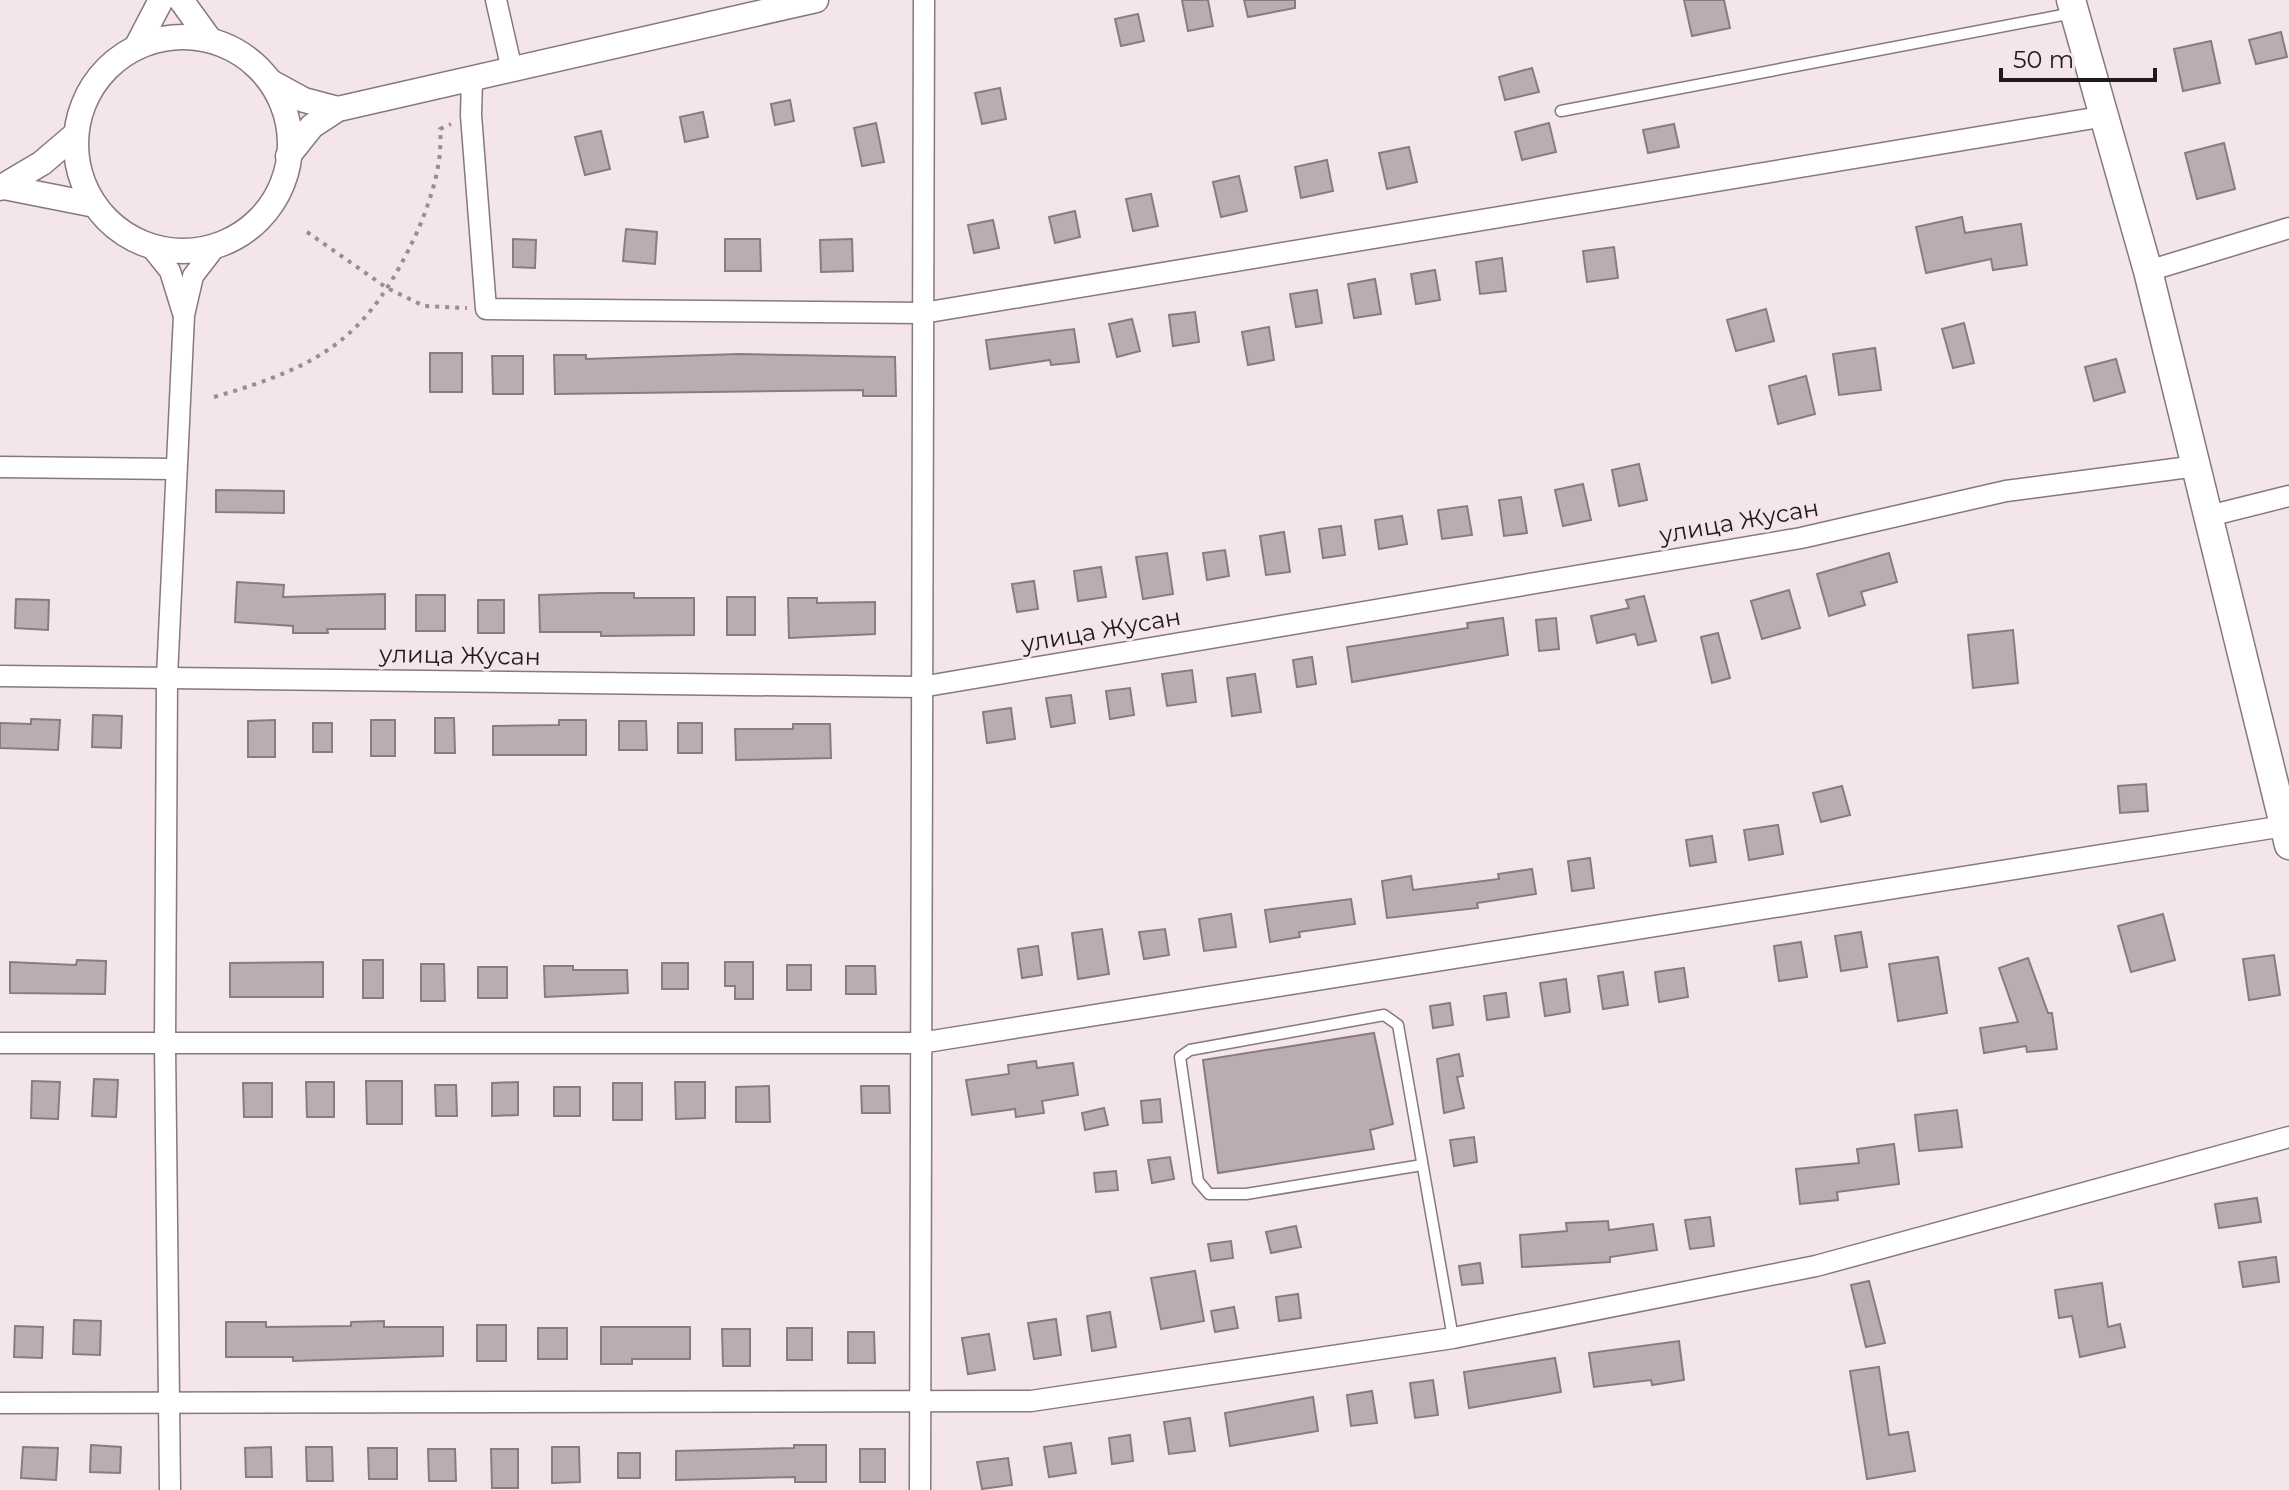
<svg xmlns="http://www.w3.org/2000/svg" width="2289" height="1490" font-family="Montserrat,sans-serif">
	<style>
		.building { fill: #bbacb2; stroke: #8a7b81; stroke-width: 2 }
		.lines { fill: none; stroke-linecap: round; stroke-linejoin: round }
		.service-casing { stroke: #86787e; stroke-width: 13 }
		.minor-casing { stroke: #86787e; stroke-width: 23 }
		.tertiary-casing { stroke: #86787e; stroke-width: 27 }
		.secondary-casing { stroke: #86787e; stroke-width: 31 }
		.path { stroke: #998d92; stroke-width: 4; stroke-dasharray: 4 6; stroke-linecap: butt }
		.service { stroke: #fff; stroke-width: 10 }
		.minor { stroke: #fff; stroke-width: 20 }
		.tertiary { stroke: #fff; stroke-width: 24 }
		.secondary { stroke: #fff; stroke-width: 28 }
		.labels { text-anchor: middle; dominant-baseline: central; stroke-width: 6; stroke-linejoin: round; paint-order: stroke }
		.street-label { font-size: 24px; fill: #201a1d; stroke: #f4e4eb }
	</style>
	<rect width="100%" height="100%" fill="#f4e4eb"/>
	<g class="building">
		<path d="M1182 0H1208L1213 26 1188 31Z"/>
		<path d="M1244 0H1295V8L1248 17Z"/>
		<path d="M1684 0H1724L1730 28 1692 36Z"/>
		<path d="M1138 14 1144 41 1121 46 1115 19Z"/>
		<path d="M2281 32 2287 57 2256 64 2249 40Z"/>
		<path d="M2211 41 2220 83 2183 91 2174 49Z"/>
		<path d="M1532 68 1539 92 1505 100 1499 77Z"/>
		<path d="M1000 88 1006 119 982 124 975 93Z"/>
		<path d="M790 100 794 121 775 125 771 104Z"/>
		<path d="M703 112 708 137 685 142 680 117Z"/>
		<path d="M876 123 884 162 862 166 854 128Z"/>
		<path d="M1549 123 1556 152 1522 160 1515 132Z"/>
		<path d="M1674 124 1679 147 1648 153 1643 130Z"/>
		<path d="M601 131 610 169 585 175 575 137Z"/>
		<path d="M2224 143 2235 189 2197 199 2185 153Z"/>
		<path d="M1409 147 1417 182 1387 189 1379 153Z"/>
		<path d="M1327 160 1333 191 1301 198 1295 167Z"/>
		<path d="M1239 176 1247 211 1221 217 1213 182Z"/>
		<path d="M1151 194 1158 226 1133 231 1126 199Z"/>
		<path d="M1075 211 1080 237 1055 243 1049 217Z"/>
		<path d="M1962 217 1965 233 2021 224 2027 265 1993 270 1991 259 1926 273 1916 227Z"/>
		<path d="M993 220 999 248 974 253 968 225Z"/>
		<path d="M626 229 657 232 655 264 623 261Z"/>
		<path d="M513 239 536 240 535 268 513 267Z"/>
		<path d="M725 239H760L761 271H725Z"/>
		<path d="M852 239 853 271 821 272 820 240Z"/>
		<path d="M1614 247 1618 278 1587 282 1583 251Z"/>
		<path d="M1502 258 1506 291 1480 294 1476 262Z"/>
		<path d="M1435 270 1440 300 1416 304 1411 274Z"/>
		<path d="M1375 279 1381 314 1354 318 1348 284Z"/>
		<path d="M1317 290 1322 323 1296 327 1290 294Z"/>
		<path d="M1766 309 1774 341 1736 351 1727 320Z"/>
		<path d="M1195 312 1199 342 1173 346 1169 315Z"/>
		<path d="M1132 319 1140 351 1117 357 1109 324Z"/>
		<path d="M1964 323 1974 363 1953 368 1942 329Z"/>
		<path d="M1269 327 1274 360 1248 365 1242 332Z"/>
		<path d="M1074 329 1079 362 1051 365 1050 360 990 369 986 340Z"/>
		<path d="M1875 348 1881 390 1839 395 1833 354Z"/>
		<rect x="430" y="353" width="32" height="39"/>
		<path d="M739 354 895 357 896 396H863V390L555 394 554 355H586V359Z"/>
		<path d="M492 356H523V394H493Z"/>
		<path d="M2116 359 2125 392 2094 401 2085 367Z"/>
		<path d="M1806 376 1815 414 1778 424 1769 386Z"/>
		<path d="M1639 464 1647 500 1619 506 1612 470Z"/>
		<path d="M1583 484 1591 520 1563 526 1555 490Z"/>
		<path d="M216 490 284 491V513L216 512Z"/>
		<path d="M1521 497 1527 533 1504 536 1499 500Z"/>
		<path d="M1467 506 1472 535 1442 539 1438 510Z"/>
		<path d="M1402 516 1407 544 1379 549 1375 520Z"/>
		<path d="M1341 526 1345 555 1323 558 1319 529Z"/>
		<path d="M1284 532 1290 572 1266 575 1260 536Z"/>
		<path d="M1225 550 1229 576 1207 580 1203 553Z"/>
		<path d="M1167 553 1173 594 1143 599 1136 557Z"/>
		<path d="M1889 553 1897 582 1861 592 1865 605 1829 616 1817 574Z"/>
		<path d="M1101 567 1106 597 1078 601 1074 571Z"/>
		<path d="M1034 581 1038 609 1017 612 1012 584Z"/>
		<path d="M237 582 284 585 283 597 385 594V629H327L328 633H293V626L235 622Z"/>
		<path d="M1789 590 1800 628 1762 639 1751 601Z"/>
		<path d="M600 593H634V598H694V635L601 636V632H540L539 595Z"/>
		<rect x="416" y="595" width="29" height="36"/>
		<path d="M1644 596 1656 641 1638 645 1635 634 1597 643 1591 616 1629 608 1626 600Z"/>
		<rect x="727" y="597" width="28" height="38"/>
		<path d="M788 598H817V603L875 602V634L789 638Z"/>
		<path d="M16 599 49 600 48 630 15 628Z"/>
		<rect x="478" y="600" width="26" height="33"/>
		<path d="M1503 618 1508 655 1352 682 1347 647 1468 628 1467 623Z"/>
		<path d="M1556 618 1559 649 1539 651 1536 620Z"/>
		<path d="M2013 630 2018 683 1973 688 1968 635Z"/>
		<path d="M1718 633 1730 678 1712 683 1701 637Z"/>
		<path d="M1312 657 1316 684 1297 687 1293 660Z"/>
		<path d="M1192 670 1196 702 1167 706 1162 674Z"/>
		<path d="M1255 674 1261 712 1232 716 1227 678Z"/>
		<path d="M1130 688 1134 715 1110 719 1106 691Z"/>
		<path d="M1071 695 1075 723 1051 727 1046 698Z"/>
		<path d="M1011 708 1015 739 987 743 983 712Z"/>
		<path d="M93 715 122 716 121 748 92 747Z"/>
		<path d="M435 718H454L455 753H435Z"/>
		<path d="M31 719 60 720 58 750 0 748V723L31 724Z"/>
		<path d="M275 720V757H248V721Z"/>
		<rect x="371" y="720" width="24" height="36"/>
		<path d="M559 720H586V755H493V726L559 725Z"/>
		<path d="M619 721H646L647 750H619Z"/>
		<rect x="313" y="723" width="19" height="29"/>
		<rect x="678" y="723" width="24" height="30"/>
		<path d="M793 724H830L831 758 736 760 735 729H793Z"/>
		<path d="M2146 784 2148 811 2120 813 2118 786Z"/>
		<path d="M1842 786 1850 815 1821 822 1813 793Z"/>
		<path d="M1778 825 1783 854 1749 860 1744 830Z"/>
		<path d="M1712 836 1716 862 1690 866 1686 840Z"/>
		<path d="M1590 858 1594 888 1572 891 1568 861Z"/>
		<path d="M1532 869 1536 894 1477 903 1478 908 1387 918 1382 881 1411 876 1413 890 1499 879 1498 874Z"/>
		<path d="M1351 899 1355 924 1299 932 1300 937 1270 942 1265 910Z"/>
		<path d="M1231 914 1236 947 1204 951 1199 919Z"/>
		<path d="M2163 914 2175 960 2131 972 2118 926Z"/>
		<path d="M1102 929 1109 974 1078 979 1072 933Z"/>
		<path d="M1165 929 1169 955 1144 959 1139 932Z"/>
		<path d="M1861 932 1867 967 1841 971 1835 936Z"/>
		<path d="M1801 942 1807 977 1779 981 1774 946Z"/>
		<path d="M1038 946 1042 975 1022 978 1018 949Z"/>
		<path d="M2274 955 2280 995 2249 1000 2243 959Z"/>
		<path d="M1938 957 1947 1013 1898 1021 1889 964Z"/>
		<path d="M2028 958 2048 1013H2052L2057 1049 2027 1052 2026 1046 1984 1053 1980 1028 2018 1022 1999 968Z"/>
		<path d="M77 960 106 961 105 994 10 993V962L76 965Z"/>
		<rect x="363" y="960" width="20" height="38"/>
		<path d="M323 962V997H230V963Z"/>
		<path d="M725 962H753V999H735V986H725Z"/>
		<rect x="662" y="963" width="26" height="26"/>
		<path d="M421 964H444L445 1001H421Z"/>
		<rect x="787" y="965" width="24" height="25"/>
		<path d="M544 966H573V970H627L628 993 545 997Z"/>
		<path d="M846 966H875L876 994H846Z"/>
		<rect x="478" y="967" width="29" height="31"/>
		<path d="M1684 968 1688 997 1659 1002 1655 972Z"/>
		<path d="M1623 972 1628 1005 1603 1009 1598 976Z"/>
		<path d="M1566 979 1570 1012 1545 1016 1540 983Z"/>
		<path d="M1506 993 1509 1017 1487 1020 1484 996Z"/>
		<path d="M1450 1003 1453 1025 1433 1028 1430 1006Z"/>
		<path d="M1374 1033 1393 1124 1370 1130 1374 1149 1218 1173 1203 1060Z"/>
		<path d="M1459 1054 1463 1076 1457 1077 1464 1108 1444 1113 1437 1059Z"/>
		<path d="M1036 1061 1037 1068 1073 1063 1078 1095 1042 1101 1044 1113 1016 1117 1015 1109 972 1115 966 1080 1009 1074 1008 1065Z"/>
		<path d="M94 1079 118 1080 116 1117 92 1116Z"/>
		<path d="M32 1081 60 1082 58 1119 31 1118Z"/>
		<path d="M366 1081H402V1124H367Z"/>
		<path d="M306 1082H334V1117H307Z"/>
		<path d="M518 1082V1115L492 1116V1083Z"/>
		<path d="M675 1082H705V1118L676 1119Z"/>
		<path d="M243 1083H272V1117H244Z"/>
		<rect x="613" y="1083" width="29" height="37"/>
		<path d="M435 1085H456L457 1116H436Z"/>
		<path d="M769 1086 770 1122H736V1087Z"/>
		<path d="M861 1086H889L890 1113H862Z"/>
		<rect x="554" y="1087" width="26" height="29"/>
		<path d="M1160 1099 1162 1122 1143 1123 1141 1101Z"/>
		<path d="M1104 1108 1108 1125 1085 1130 1082 1113Z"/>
		<path d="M1957 1110 1962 1147 1919 1151 1915 1115Z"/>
		<path d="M1474 1137 1477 1162 1454 1166 1450 1140Z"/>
		<path d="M1894 1144 1899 1184 1837 1192 1838 1200 1800 1204 1796 1169 1859 1163 1857 1149Z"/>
		<path d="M1170 1157 1174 1179 1152 1183 1148 1160Z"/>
		<path d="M1116 1171 1118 1190 1096 1192 1094 1173Z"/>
		<path d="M2257 1198 2261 1222 2219 1228 2215 1204Z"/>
		<path d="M1710 1217 1714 1246 1690 1249 1685 1220Z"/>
		<path d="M1608 1221 1609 1230 1653 1224 1657 1250 1610 1257V1262L1522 1267 1520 1235 1567 1231 1566 1223Z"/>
		<path d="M1296 1226 1301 1247 1271 1253 1266 1232Z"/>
		<path d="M1231 1241 1233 1258 1211 1261 1208 1244Z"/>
		<path d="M2276 1257 2279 1282 2243 1287 2239 1262Z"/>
		<path d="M1480 1263 1483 1283 1462 1285 1459 1266Z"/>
		<path d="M1195 1271 1204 1321 1161 1329 1151 1278Z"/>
		<path d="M1869 1281 1885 1343 1866 1347 1851 1285Z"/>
		<path d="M2102 1283 2108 1327 2120 1324 2125 1347 2080 1357 2072 1316 2059 1318 2055 1290Z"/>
		<path d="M1298 1294 1301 1318 1279 1321 1276 1297Z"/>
		<path d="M1234 1307 1238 1328 1215 1332 1211 1311Z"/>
		<path d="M1110 1312 1116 1347 1092 1351 1087 1316Z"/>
		<path d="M1056 1319 1061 1355 1034 1359 1028 1323Z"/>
		<path d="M74 1320 101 1321 100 1355 73 1354Z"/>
		<path d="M384 1321V1327H443V1356L293 1361V1357H226V1322H266V1327L351 1326V1322Z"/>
		<rect x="477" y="1325" width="29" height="36"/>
		<path d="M15 1326 43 1327 42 1358 14 1357Z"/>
		<path d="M601 1327H690V1359H632V1364H601Z"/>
		<rect x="538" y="1328" width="29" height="31"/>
		<rect x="787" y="1328" width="25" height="32"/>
		<path d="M722 1329H750V1366H723Z"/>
		<path d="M848 1332H874L875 1363H848Z"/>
		<path d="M989 1334 995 1370 968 1374 962 1338Z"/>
		<path d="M1679 1341 1684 1380 1652 1385 1651 1380 1594 1387 1589 1353Z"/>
		<path d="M1555 1358 1561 1392 1469 1408 1464 1372Z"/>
		<path d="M1879 1367 1889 1435 1908 1432 1915 1471 1867 1479 1850 1371Z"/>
		<path d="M1433 1380 1438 1415 1415 1418 1410 1383Z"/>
		<path d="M1372 1391 1377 1423 1351 1426 1347 1395Z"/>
		<path d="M1313 1397 1318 1431 1230 1446 1225 1413Z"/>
		<path d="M1190 1418 1195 1451 1169 1454 1164 1422Z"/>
		<path d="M1130 1435 1133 1461 1112 1464 1109 1438Z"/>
		<path d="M1071 1443 1076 1473 1049 1477 1044 1447Z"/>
		<path d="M91 1445 121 1447 120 1473 90 1472Z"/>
		<path d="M794 1445H826V1482H795V1477L676 1480V1451L794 1448Z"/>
		<path d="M23 1447 58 1448 56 1480 21 1478Z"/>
		<path d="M271 1447 272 1477H246L245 1448Z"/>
		<path d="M306 1447H332L333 1481H307Z"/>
		<path d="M552 1447H579L580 1482 552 1483Z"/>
		<path d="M368 1448H397V1479H369Z"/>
		<path d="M428 1449H455L456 1481H429Z"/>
		<path d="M491 1449H518V1488H492Z"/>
		<rect x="860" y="1449" width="25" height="33"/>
		<rect x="618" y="1453" width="22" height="25"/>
		<path d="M1008 1458 1012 1485 982 1489 977 1462Z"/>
	</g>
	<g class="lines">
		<defs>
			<g id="service">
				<path d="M1561 111 2073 13"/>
				<path d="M1422 1165 1246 1194H1209L1198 1181 1180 1057 1190 1050 1384 1015 1398 1025 1453 1338"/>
			</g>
			<g id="minor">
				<path d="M496 0 512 70"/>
				<path d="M472 79 471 115 486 309 923 313 2106 116"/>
				<path d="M150 246 170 271 183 313"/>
				<path d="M2148 271 2289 228"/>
				<path d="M0 467 176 469"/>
				<path d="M2209 516 2289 496"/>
				<path d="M0 676 921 687 1801 538 2006 491 2197 466"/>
				<path d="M0 1043H920L2284 826"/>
				<path d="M0 1403 1031 1401 1453 1338 1816 1266 2289 1137"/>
				<path d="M170 1490 165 1045 167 677 184 315 193 276 213 250"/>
				<path d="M920 1490 924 0"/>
			</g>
			<g id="tertiary">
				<path d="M181 0 210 40"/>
				<circle cx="183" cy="144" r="107"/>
				<path d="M137 46 161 0"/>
				<path d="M271 82 304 100 338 109"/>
				<path d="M288 156 312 126 338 109 816 0"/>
				<path d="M4 187 95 205"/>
				<path d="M0 188 42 163 76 134"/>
			</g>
			<path id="secondary" d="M2071 0 2148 271 2289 845"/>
		</defs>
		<use href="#service" class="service-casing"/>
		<use href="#minor" class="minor-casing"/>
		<use href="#tertiary" class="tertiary-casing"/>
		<use href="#secondary" class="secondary-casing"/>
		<g class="path">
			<path d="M307 232 387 288 424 306 467 308"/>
			<path d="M214 397C325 365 369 337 418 230 431 199 443 163 440 129L451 124"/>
		</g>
		<use href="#service" class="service"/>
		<use href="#minor" class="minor"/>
		<use href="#tertiary" class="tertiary"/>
		<use href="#secondary" class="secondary"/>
	</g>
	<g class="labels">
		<g class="street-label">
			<text transform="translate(1739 521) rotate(-10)">улица Жусан</text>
			<text transform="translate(1101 630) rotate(-10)">улица Жусан</text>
			<text transform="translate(460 655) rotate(1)">улица Жусан</text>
		</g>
	</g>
	<path d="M2001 68v12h154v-12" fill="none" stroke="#201a1d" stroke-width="4"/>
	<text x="2013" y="68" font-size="24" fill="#201a1d" stroke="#f4e4eb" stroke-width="6" paint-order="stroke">50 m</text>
</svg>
